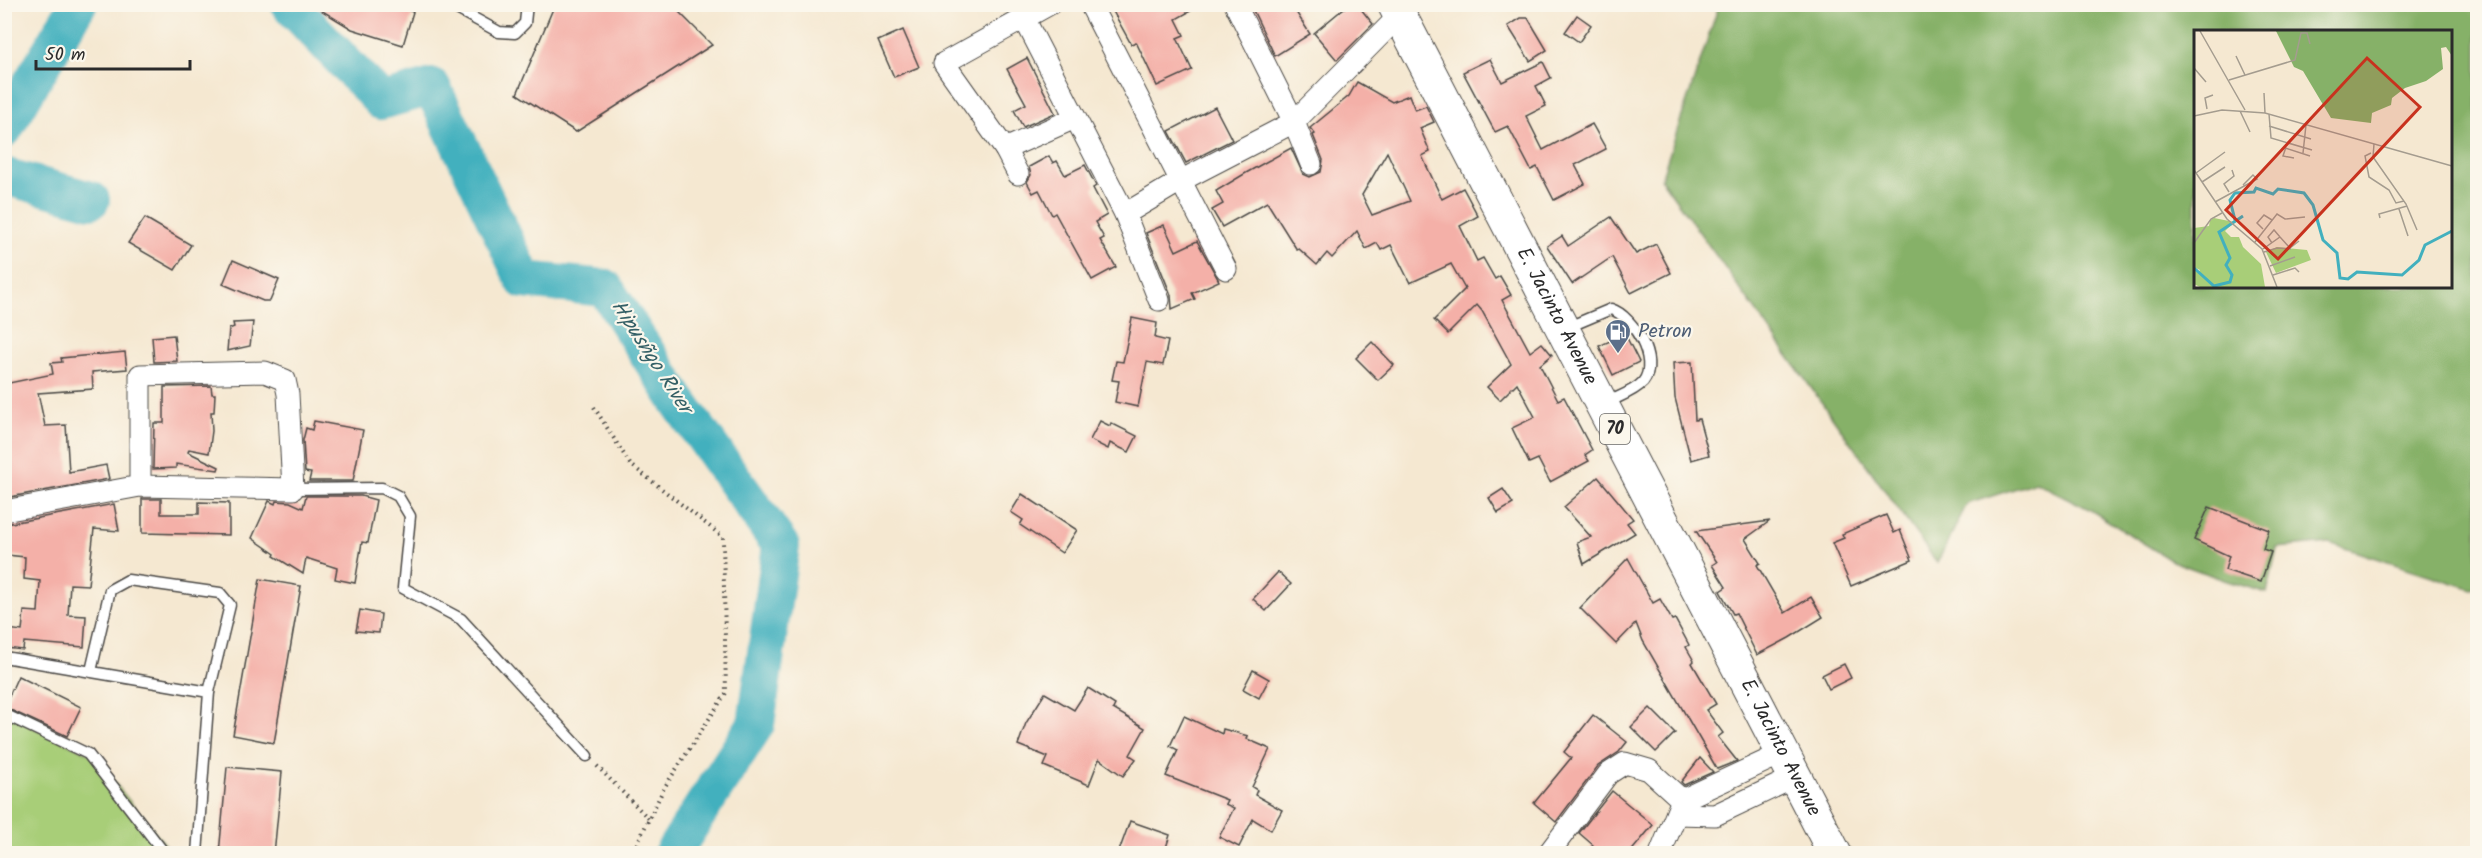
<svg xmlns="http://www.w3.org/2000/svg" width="2482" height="858" font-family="Kalam,sans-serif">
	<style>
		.green { fill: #a8ce78; stroke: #6a7c52; stroke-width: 1.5 }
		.forest { fill: #86b168; stroke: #586e4a; stroke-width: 1.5; fill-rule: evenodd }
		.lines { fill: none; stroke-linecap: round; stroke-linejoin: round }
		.river { stroke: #42b0be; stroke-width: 38 }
		.building { fill: #f4b0a8; fill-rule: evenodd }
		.service-casing { stroke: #494744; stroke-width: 13 }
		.minor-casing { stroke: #494744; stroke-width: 23 }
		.primary-casing { stroke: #494744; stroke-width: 35 }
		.path { stroke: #494744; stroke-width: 4; stroke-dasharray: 1.5 4.5; stroke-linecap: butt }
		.service { stroke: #fff; stroke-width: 10 }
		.minor { stroke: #fff; stroke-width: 21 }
		.primary { stroke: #fff; stroke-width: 33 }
		.labels { text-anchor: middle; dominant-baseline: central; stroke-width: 4.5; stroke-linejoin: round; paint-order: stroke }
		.shield { fill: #fbf7ec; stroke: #696865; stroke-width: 1.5 }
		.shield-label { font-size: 18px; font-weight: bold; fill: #2b2b2b }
		.street-label { font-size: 20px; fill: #2b2b2b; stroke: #fbf7ec }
		.service-label { font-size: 20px; fill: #4e5e75; stroke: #fbf7ec; text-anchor: start }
		.water-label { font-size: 21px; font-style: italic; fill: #346066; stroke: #fbf7ec }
		.inset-river { fill: none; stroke: #42b0be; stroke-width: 3 }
		.inset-road { fill: none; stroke: #a49c8f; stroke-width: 1.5 }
		.view { fill: #c8321e; fill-opacity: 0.15; stroke: #c8321e; stroke-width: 3 }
		.inset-edge { fill: none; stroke: #2b2b2b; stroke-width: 3 }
	</style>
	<rect width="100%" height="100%" fill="#fbf7ec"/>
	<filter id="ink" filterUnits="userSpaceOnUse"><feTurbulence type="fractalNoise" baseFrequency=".0167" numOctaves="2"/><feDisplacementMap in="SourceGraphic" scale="12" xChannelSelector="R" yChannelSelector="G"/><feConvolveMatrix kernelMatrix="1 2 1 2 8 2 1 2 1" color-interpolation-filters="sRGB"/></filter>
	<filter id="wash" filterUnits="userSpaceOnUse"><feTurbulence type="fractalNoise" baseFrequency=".008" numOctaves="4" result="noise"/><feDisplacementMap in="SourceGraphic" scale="24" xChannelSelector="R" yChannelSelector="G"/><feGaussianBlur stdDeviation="1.35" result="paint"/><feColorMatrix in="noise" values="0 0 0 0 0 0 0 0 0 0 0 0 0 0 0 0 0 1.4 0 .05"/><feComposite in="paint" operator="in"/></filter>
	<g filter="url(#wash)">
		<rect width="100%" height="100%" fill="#f5e8d1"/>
		<path class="green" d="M5 714 91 754 172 853 5 854Z"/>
		<path class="forest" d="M1719 5H2477V587L2472 589 2329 543 2277 548 2267 593 2227 581 2172 561 2089 509 2036 482 1967 504 1937 563 1661 179ZM2196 32H2450V286H2196Z"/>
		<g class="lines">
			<g class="river">
				<path d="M289 4 381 101 432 87 524 280 605 288 678 401 781 546 756 724 672 854"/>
				<path d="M4 129 78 4"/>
				<path d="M4 176 91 200"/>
			</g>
		</g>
		<g id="blocks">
			<g class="building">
				<path d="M311 4H392L413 12 403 45 352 29Z"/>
				<path d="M555 4H671L712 45 576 132 517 94Z"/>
				<path d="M1109 4H1203L1176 19 1184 35 1177 38 1192 70 1157 86 1136 42 1131 44Z"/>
				<path d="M1250 4H1291L1310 34 1275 56Z"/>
				<path d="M1349 4H1357L1373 24 1337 60 1314 33Z"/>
				<path d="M1577 15 1591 25 1579 42 1565 32Z"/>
				<path d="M1521 18H1528L1547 50 1530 61 1508 26Z"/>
				<path d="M903 30 919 67 894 77 878 41Z"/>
				<path d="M1027 58 1055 113 1023 127 1014 110 1026 104 1007 69Z"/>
				<path d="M1490 59 1502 82 1543 62 1551 78 1536 86 1546 106 1526 116 1543 150 1592 124 1606 149 1575 165 1585 184 1554 200 1537 167 1531 170 1508 126 1495 132 1463 72Z"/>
				<path d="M1357 82 1392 102 1409 95 1415 110 1426 106 1434 122 1420 128 1430 152 1422 156 1442 199 1463 188 1478 216 1460 226 1477 261 1483 258 1495 279 1500 276 1511 295 1502 300 1530 352 1542 343 1552 355 1540 365 1558 400 1564 397 1592 450 1585 455 1589 461 1550 482 1538 459 1529 463 1512 428 1535 417 1517 383 1500 400 1487 387 1511 364 1482 311 1477 305 1448 334 1434 320 1465 289 1451 264 1410 283 1391 245 1381 250 1377 243 1366 249 1357 231 1332 258 1327 253 1317 265 1299 249 1297 250 1267 202 1222 227 1212 210 1223 204 1216 191 1246 173 1291 148 1303 174 1310 177 1321 172 1323 160 1313 135 1315 134 1310 128 1349 96ZM1387 152 1410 201 1372 215 1362 195Z"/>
				<path d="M1215 107 1232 140 1186 163 1169 131Z"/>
				<path d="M1049 156 1053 163 1057 161 1065 175 1085 165 1096 186 1093 188 1107 215 1095 222 1104 238 1100 240 1116 267 1092 280 1055 213 1052 215 1039 190 1033 193 1027 182 1031 175 1029 167Z"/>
				<path d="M1611 217 1636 254 1656 244 1671 273 1631 293 1612 257 1572 284 1547 246 1562 236 1568 246Z"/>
				<path d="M145 218 191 245 175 270 128 243Z"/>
				<path d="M1164 225 1176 251 1197 241 1219 281 1192 293 1195 299 1172 309 1171 295 1146 233Z"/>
				<path d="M233 260 279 280 270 301H263L223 284Z"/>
				<path d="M1132 318 1157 323 1155 338 1168 341 1163 365 1147 362 1138 407 1115 402 1119 381 1112 380 1116 361 1123 362Z"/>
				<path d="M253 322 250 346 227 351 229 329 234 327 233 323Z"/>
				<path d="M1625 334 1639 362 1613 375 1599 346Z"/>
				<path d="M174 335 177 361 154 362 152 337Z"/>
				<path d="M1372 342 1394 365 1378 380 1356 358Z"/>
				<path d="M125 352 127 369 92 372 93 389 38 393 45 426 66 425 69 472 106 465 109 479 4 498V384L53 374 51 363 62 362 61 358Z"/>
				<path d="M1692 362 1695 420 1699 419 1709 455 1691 460 1675 398 1673 363Z"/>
				<path d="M211 386 212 394H215L214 412H211L212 431 209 453 189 449 188 452 219 467 218 470 176 464V468L153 469 154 423H164V387Z"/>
				<path d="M314 421 363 430 353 481H309L311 473 305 472 303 440 306 428 312 430Z"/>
				<path d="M1100 421 1110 426 1111 423 1137 436 1129 452 1110 443 1108 449 1090 440Z"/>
				<path d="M1598 477 1633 519 1627 523 1635 533 1584 564 1577 542 1591 537 1564 507Z"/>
				<path d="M1503 489 1513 504 1498 513 1489 498Z"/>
				<path d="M1022 494 1077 530 1062 553 1020 525 1023 520 1011 512Z"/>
				<path d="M306 496H361L376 500 368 543 362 542 355 583 335 579 337 568 306 558 303 574 274 556 275 554 252 538 269 501 275 504 276 501 290 502 303 508Z"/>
				<path d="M142 499H161V514H199V502L229 503V535L142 533Z"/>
				<path d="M114 504 119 531 94 529 88 585 70 584 68 615 86 616 84 647 24 642 23 650 6 648 8 629 22 631 24 611 38 612 40 581 24 579 25 557 7 555 9 533H5L6 524Z"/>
				<path d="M2209 507 2269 530 2263 549 2271 552 2261 582 2225 570 2229 556 2194 540Z"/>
				<path d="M1886 515 1894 533 1900 530 1912 560 1851 586 1832 543 1844 538 1842 534Z"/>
				<path d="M1770 521 1745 539 1760 563 1757 565 1785 613 1811 597 1823 617 1789 638 1757 655 1736 613 1733 614 1720 591 1726 587 1712 565 1717 562 1696 531Z"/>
				<path d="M1628 558 1653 603 1660 599 1672 620 1675 619 1689 645 1686 647 1694 661 1692 663 1716 704 1706 710 1723 733 1718 737 1737 761 1717 769 1643 641 1636 623 1616 644 1580 608Z"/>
				<path d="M1278 572 1291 584 1266 611 1253 599Z"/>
				<path d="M260 579 301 586 274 743 233 735Z"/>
				<path d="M360 610 381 614 379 633 356 631Z"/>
				<path d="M1844 664 1851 678 1829 689 1822 675Z"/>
				<path d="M1253 670 1269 679 1259 698 1243 689Z"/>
				<path d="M18 676 81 707 67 736 4 707Z"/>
				<path d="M1088 688 1115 705 1113 709 1145 728 1130 755 1136 759 1123 776 1099 759 1089 785 1044 766 1048 757 1018 745 1026 723 1045 693 1074 710Z"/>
				<path d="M1650 708 1675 733 1656 752 1631 727Z"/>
				<path d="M1593 715 1627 742 1619 752 1598 766 1556 822 1534 803 1571 758 1564 752Z"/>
				<path d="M1184 716 1222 734 1223 729 1248 736 1247 739 1270 749 1252 787 1257 790 1255 795 1282 810 1271 830 1253 819 1239 847 1219 837 1234 808 1225 804 1227 800 1166 776 1178 750 1170 746Z"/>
				<path d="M1700 758 1713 772 1684 785 1681 782Z"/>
				<path d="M227 767 282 772 274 854H219Z"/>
				<path d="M1612 791 1653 825 1629 854H1586L1593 845 1579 833Z"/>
				<path d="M1130 821 1170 835 1164 854H1118Z"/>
			</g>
		</g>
	</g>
	<g filter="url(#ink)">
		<use href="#blocks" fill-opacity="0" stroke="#494744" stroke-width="1.5"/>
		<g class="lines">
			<defs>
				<g id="service">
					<path d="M448 4 499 32 515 33 525 23 527 4"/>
					<path d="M1566 328 1611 309C1633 316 1660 361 1643 382 1634 392 1617 397 1606 403"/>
					<path d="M293 489 382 488 398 496 410 516 403 588 461 619 587 756"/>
					<path d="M4 657 209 692 197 854"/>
					<path d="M91 671 110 590 128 580 220 593 230 605 209 692"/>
					<path d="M4 714 88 754 165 854"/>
				</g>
				<g id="minor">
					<path d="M1090 4 1226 269"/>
					<path d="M1235 4 1294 122 1311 164"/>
					<path d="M1024 18 1125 214 1159 300"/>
					<path d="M1005 149 1075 118"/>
					<path d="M1018 174 1005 149 944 63 1050 4"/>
					<path d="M1125 214 1182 180 1294 122 1400 15"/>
					<path d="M4 511 140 486 293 489 288 394 285 380 265 372 140 375V486"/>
					<path d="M1677 814 1715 815 1795 777"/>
					<path d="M1548 854 1608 774 1625 763 1649 770 1682 800"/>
					<path d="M1660 854 1682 800 1783 753"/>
				</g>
				<g id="primary">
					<path id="s1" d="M1394 4 1835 854"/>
				</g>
			</defs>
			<use href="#service" class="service-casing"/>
			<use href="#minor" class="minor-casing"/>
			<use href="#primary" class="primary-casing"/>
			<g class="path">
				<path d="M594 407 630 464 723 537 726 693 664 788 632 854"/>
				<path d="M597 766 649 819"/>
			</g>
			<use href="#service" class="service"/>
			<use href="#minor" class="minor"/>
			<use href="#primary" class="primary"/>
		</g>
	</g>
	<defs>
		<symbol id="fuel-pin" viewBox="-11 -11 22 30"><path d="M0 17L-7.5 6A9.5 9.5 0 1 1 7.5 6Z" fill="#5c6f8a" stroke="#fbf7ec"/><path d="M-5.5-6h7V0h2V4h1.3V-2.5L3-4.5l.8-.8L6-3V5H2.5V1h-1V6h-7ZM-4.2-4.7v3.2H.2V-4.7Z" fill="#fff"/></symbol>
	</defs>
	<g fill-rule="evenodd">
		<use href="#fuel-pin" x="1603" y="317" width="30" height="40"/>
	</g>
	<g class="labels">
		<rect class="shield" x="1600" y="414" width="30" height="30" rx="4.5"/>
		<g class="shield-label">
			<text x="1615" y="429">70</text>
		</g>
		<g class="street-label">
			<text stroke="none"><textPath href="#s1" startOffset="352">E. Jacinto Avenue</textPath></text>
			<text stroke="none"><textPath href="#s1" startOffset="838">E. Jacinto Avenue</textPath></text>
		</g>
		<g class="service-label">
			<text x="1638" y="332">Petron</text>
		</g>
		<g class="water-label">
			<text transform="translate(651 357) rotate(57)">Hipusñgo River</text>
		</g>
	</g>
	<g transform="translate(2194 30)">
		<rect width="258" height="258" fill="#f5e8d1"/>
		<path d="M20 188 40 192 31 201 37 207H45L49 217 67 234 71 257H6L0 254V239L4 243 6 240 0 237V198L15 196 16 190ZM83 217 113 220 117 230 82 243 72 222Z" fill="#a8ce78"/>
		<path d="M82 1H258V26L252 17 247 18 249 39 232 51 211 58 198 68 197 75 178 83 177 93 137 88 109 41 100 37Z" fill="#86b168"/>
		<path class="inset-river" d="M41 190 36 170 41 163 60 162 62 158 79 164 84 159 110 163 119 175 129 210 143 223 146 248 154 249 163 242 208 245 225 230 231 215 258 201M0 238 20 256 36 252 38 245 32 235 36 228 25 202 49 186"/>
		<path class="inset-road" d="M6 1 51 80M42 26 51 45M0 38 12 52M35 50 101 30 107 3H113L116 14M70 63 71 83M13 79 11 68 19 65M46 81 56 102M75 84 77 108 118 120M0 86 28 80 71 83 258 136M75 96 117 109M180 114 179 127 212 174 223 200M92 117 89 126 100 128M91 118 116 126M109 123 112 95M177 123 171 126 175 147 195 160 202 173 210 171M0 140 33 189 68 219 83 257M2 143 31 122M8 152 31 137M35 162 30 154 40 146 38 140M21 172 63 149 59 145 49 155M205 179 214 206M186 188 185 184 213 176M69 199 63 193 70 185 78 190M61 212 83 184 91 189 111 187M0 213 17 189 28 183M78 213 74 207 80 200 86 207M69 219 86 207 96 218 105 211M70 222 83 218 97 219M76 236 101 227M79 245 101 238 105 242"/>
		<path class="view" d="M173 28 226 77 84 229 32 180Z"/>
		<rect width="258" height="258" class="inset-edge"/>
	</g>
	<rect width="2482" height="858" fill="none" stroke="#fbf7ec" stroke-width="24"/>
	<path d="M36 60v9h154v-9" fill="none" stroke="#2b2b2b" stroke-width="3"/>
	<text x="45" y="60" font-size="18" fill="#2b2b2b" stroke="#fbf7ec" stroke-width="4.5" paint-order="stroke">50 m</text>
</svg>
